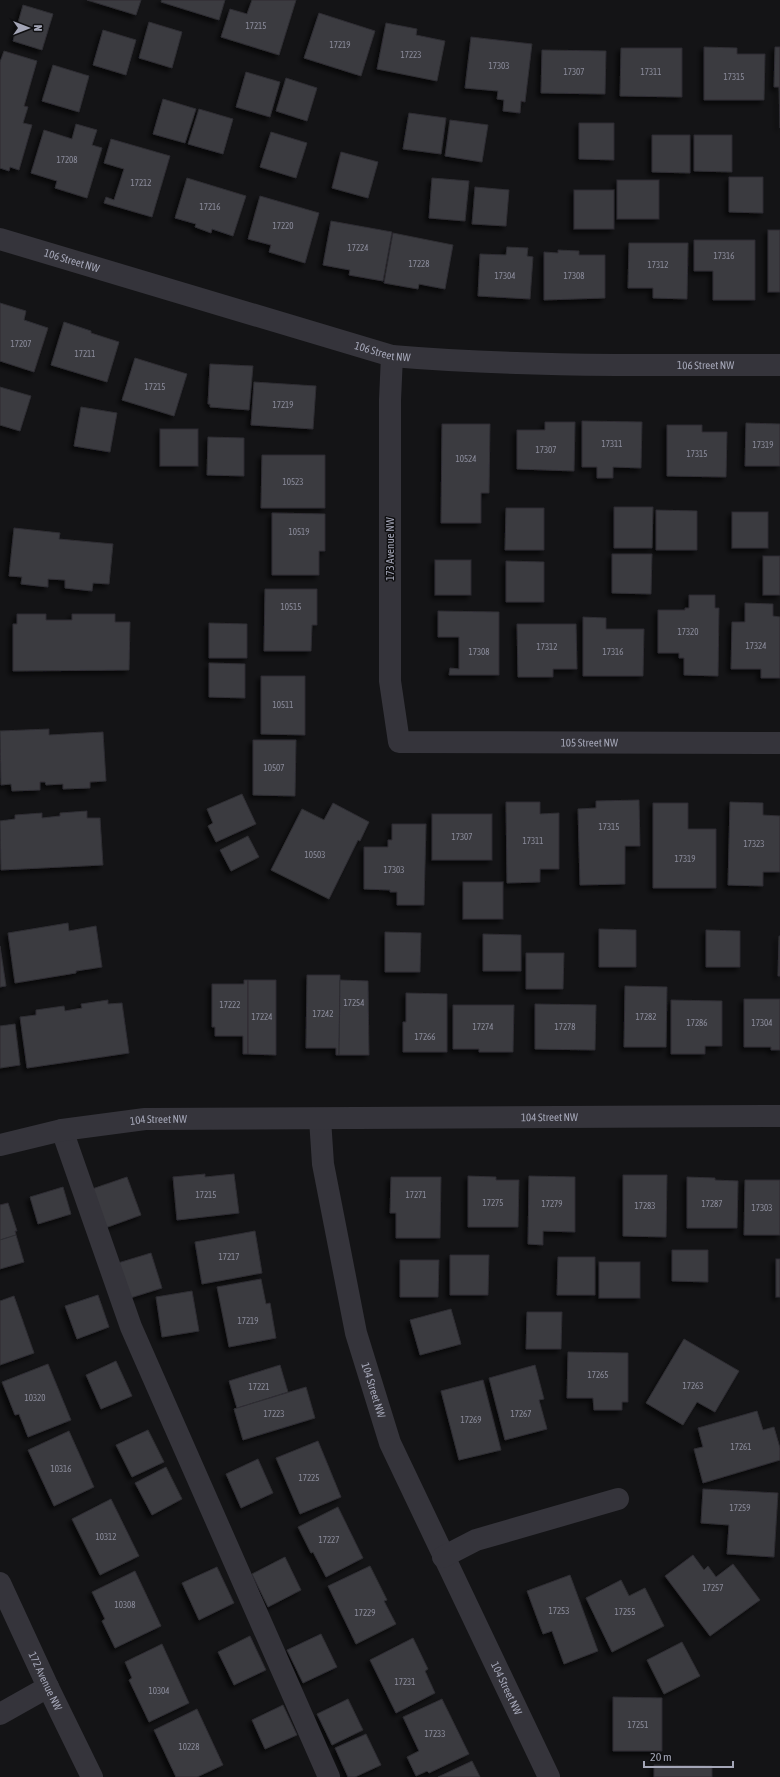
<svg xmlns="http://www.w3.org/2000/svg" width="780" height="1777" font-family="'Asap Condensed',sans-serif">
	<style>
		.building { fill: #3b3b41; stroke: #2e2d32; filter: url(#shadow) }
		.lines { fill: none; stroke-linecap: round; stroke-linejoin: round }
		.minor { stroke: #35343b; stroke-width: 22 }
		.labels { text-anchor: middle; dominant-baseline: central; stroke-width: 3; stroke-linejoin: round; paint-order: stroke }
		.number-label { font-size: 9px; fill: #8a8b9a }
		.street-label { font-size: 11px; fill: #a4a6b7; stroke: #0f0f11 }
	</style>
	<defs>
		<filter id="shadow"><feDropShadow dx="-3.5" dy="3.5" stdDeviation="2" flood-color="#0009"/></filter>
	</defs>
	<rect width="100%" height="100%" fill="#141416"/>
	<g class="building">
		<path d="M87 0H141L136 15Z"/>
		<path d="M162 0H225L219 20 161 2Z"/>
		<path d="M252 0H296L279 55 221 37 230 9 247 14Z"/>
		<path d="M23 5 53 14 42 50 13 41Z"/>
		<path d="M319 13 375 31 361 76 304 58Z"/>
		<path d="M149 22 182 32 172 68 139 58Z"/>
		<path d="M386 23 417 29 416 35 445 41 437 81 377 69Z"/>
		<path d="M103 30 136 40 126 75 93 65Z"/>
		<path d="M471 37 532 44 525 102 521 101 520 113 503 111 504 100 497 99 498 91 465 88Z"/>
		<path d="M704 47 737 48V54H765L764 100H704Z"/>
		<path d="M775 47H780V128L779 87H774Z"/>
		<path d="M621 48H682V97L620 96Z"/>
		<path d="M542 50 606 51 605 94 541 93Z"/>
		<path d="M4 51 37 61 24 106 28 107 23 123 32 125 19 170 10 167 9 171 0 168V62Z"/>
		<path d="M53 65 89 76 79 112 42 101Z"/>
		<path d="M246 72 280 82 270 117 236 107Z"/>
		<path d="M286 78 317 88 307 121 276 111Z"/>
		<path d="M163 99 196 109 185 143 153 134Z"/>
		<path d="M199 109 233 119 223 154 188 144Z"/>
		<path d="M409 113 446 118 441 154 403 149Z"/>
		<path d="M450 120 488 125 482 162 445 156Z"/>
		<path d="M579 123H614V160L579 159Z"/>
		<path d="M76 124 97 130 92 145 102 148 87 198 55 188 57 181 31 173 44 130 72 139Z"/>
		<path d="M271 132 307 143 296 178 260 167Z"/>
		<path d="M652 135H690V173L652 172Z"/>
		<path d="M694 135H732V172L694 171Z"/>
		<path d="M111 139 170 156 152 217 104 203 106 197 114 200 124 169 104 163Z"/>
		<path d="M341 152 378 162 368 198 332 188Z"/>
		<path d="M729 177H763V213L729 212Z"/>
		<path d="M187 178 246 196 233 236 212 229 211 233 195 227 196 224 175 218Z"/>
		<path d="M432 178 469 181 465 221 429 218Z"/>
		<rect x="617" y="180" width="42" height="39"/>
		<path d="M475 187 509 190 506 226 472 224Z"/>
		<rect x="574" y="190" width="40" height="39"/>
		<path d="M260 196 319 213 305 263 269 252 271 245 248 239Z"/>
		<path d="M331 221 392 232 383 281 349 275 350 270 323 265Z"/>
		<rect x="768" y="230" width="12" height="62"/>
		<path d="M393 233 453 245 445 289 419 284 418 289 384 283Z"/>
		<path d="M694 240H755V300H713V271H694Z"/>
		<path d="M629 243H688L687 299 653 298V288H628Z"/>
		<path d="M507 247 528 248 527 256 533 257 530 299 478 296 480 254 506 255Z"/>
		<path d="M558 250 579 251V255H605V298L544 300V252L558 253Z"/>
		<path d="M0 303 26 311 24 320 48 328 34 372 0 361Z"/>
		<path d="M64 322 91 331V333L119 342 107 382 51 365Z"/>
		<path d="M135 358 187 374 174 416 122 400Z"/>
		<path d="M210 364 253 366 249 410 210 407V404H208Z"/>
		<path d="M254 382 316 386 313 429 251 425Z"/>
		<path d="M0 387 31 396 20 431 0 425Z"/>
		<path d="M81 407 117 413 110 452 74 446Z"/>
		<path d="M582 421 642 422 641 468 613 467V478H597V467H582Z"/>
		<path d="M545 422H575L574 471 517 469V430H545Z"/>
		<path d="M746 423 780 424V466H745Z"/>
		<path d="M442 424H490L489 493H481V523H441Z"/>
		<path d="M667 425H702V432H727L726 477 667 476Z"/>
		<rect x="160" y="429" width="38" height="37"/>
		<path d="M208 437 244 438V476L207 475Z"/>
		<path d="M262 455H325V508H261Z"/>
		<path d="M614 507H653L652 548H614Z"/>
		<path d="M506 508H544V550H505Z"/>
		<path d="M656 510 697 511V550H656Z"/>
		<rect x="732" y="512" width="36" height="36"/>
		<path d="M272 513 325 514V551H319V575H272Z"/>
		<path d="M14 528 60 533 59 539 113 544 109 584 93 583 92 591 65 588V580L48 579V587L21 584 22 577 9 576Z"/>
		<path d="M612 554H652L651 594 612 593Z"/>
		<rect x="763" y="556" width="17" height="39"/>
		<rect x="435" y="560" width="36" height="35"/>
		<path d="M506 561 544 562V602H506Z"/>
		<path d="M265 589H317V625H312L311 651H264Z"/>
		<path d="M689 595H715V608H719L718 676 684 675V658H679V653H658V610H685V608H689Z"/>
		<path d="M745 603 773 604V616L780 617V678H761V669H731L732 622H745Z"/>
		<path d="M438 611 499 612V675H449L450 668 459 669V637H438Z"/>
		<path d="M17 614H46V620H72V614H115V622H130L129 670 13 671V624H17Z"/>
		<path d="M583 617 606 618V629H644L643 676H583Z"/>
		<path d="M209 623 247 624V658H209Z"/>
		<path d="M517 624H576L577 669H553V677H518Z"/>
		<path d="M209 663 245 664V698L209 697Z"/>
		<path d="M261 676H305V735L261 734Z"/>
		<path d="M49 729V735L103 732 106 781 90 782V788L63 789V784L46 785 45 782H40V790L12 791 11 784 1 785 0 731Z"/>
		<path d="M253 740H296L295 796 253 795Z"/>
		<path d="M242 794 256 824 216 842 208 826 213 823 207 809Z"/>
		<path d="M639 800 640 846H625V884L580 885 578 809 596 808V801Z"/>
		<path d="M506 802H540V814L559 813V869H540V882L507 883Z"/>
		<path d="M730 802 763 803V815L780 816V872H763V886L728 885Z"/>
		<path d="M333 803 369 822 360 841 358 840 329 899 271 870 302 809 324 820Z"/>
		<path d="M653 803H688V829H716V888H653Z"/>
		<path d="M87 811V818H100L103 865 1 870 0 821 15 819V815L42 813V818L60 816V813Z"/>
		<rect x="432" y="814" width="60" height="46"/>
		<path d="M392 824H426L424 905H397V892H390V890L364 889V847H388V840H392Z"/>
		<path d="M248 836 259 857 231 871 220 850Z"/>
		<rect x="463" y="882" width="40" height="37"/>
		<path d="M68 923 69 931 96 926 102 967 76 971V973L15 983 8 933Z"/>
		<path d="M599 929 636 930V967H599Z"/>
		<path d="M706 930 740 931V967H706Z"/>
		<path d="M385 932 421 933 420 972H385Z"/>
		<path d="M483 934 521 935V971H483Z"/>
		<path d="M779 936H780V976H778Z"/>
		<path d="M0 946 6 986 0 987Z"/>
		<path d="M526 953H564L563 989H526Z"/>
		<path d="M307 975H340L339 1055H336V1048H306Z"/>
		<path d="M244 980H248V1054H243V1036H215V1027H212V984H244Z"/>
		<path d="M248 980H276V1055L248 1054Z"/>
		<path d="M340 980 368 981 369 1055H339Z"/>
		<path d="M625 986 667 987 666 1047H624Z"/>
		<path d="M406 993 447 994V1052H403V1022H406Z"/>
		<path d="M744 999H780V1050H771V1047H744Z"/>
		<path d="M108 1000V1004L122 1003 129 1053 27 1068 20 1017 36 1015V1010L64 1006 65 1011 82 1008 81 1004Z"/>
		<path d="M671 1000 722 1001V1046H705V1054H671Z"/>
		<path d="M535 1004 596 1005 595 1050 535 1049Z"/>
		<path d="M453 1005H514L513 1052H479V1049H453Z"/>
		<path d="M15 1024 20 1065 0 1068V1026Z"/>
		<path d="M205 1174V1177L234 1174 239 1213 177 1220 173 1177Z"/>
		<path d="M623 1175H667L666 1237 623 1236Z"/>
		<path d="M468 1176 496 1177V1180H519L518 1227H468Z"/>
		<path d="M529 1176 575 1177V1232L543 1231V1245L528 1244Z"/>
		<path d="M127 1177 141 1215 105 1228 92 1189Z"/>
		<path d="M391 1177H441L440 1238H396V1213H390Z"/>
		<path d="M687 1177 715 1178V1180L738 1181 737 1228H687Z"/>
		<path d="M745 1180H780V1235H744Z"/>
		<path d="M63 1187 71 1214 38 1224 30 1197Z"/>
		<path d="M8 1203 17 1231H15L16 1235 0 1240V1205Z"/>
		<path d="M255 1231 262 1273 202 1284 195 1242Z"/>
		<path d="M16 1235 24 1262 0 1269V1240Z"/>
		<path d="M672 1250H708V1282L672 1281Z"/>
		<path d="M151 1253 162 1288 130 1298 118 1263Z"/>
		<path d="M450 1255H489L488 1295H450Z"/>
		<path d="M558 1257H595V1295H557Z"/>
		<rect x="776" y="1259" width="4" height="38"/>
		<path d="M400 1260H439L438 1297H400Z"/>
		<rect x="599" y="1262" width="41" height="36"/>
		<path d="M261 1279 266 1304 270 1303 276 1338 229 1347 217 1287Z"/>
		<path d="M192 1291 199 1331 162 1337 156 1297Z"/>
		<path d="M98 1295 109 1327 77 1339 65 1306Z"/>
		<path d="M14 1296 34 1353 0 1365V1301Z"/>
		<path d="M451 1309 461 1344 420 1355 410 1320Z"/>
		<path d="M527 1312H562L561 1349H526Z"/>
		<path d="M684 1339 739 1371 715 1412 697 1402 683 1425 646 1403Z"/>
		<path d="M568 1352 628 1353V1402H622V1410H594L593 1398H567Z"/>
		<path d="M116 1361 132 1396 101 1409 86 1375Z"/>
		<path d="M48 1364 71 1420 28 1437 19 1414 15 1415 2 1382Z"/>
		<path d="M280 1365 288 1392 237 1408 229 1381Z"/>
		<path d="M535 1365 544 1399 539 1400 547 1429 505 1440 489 1378Z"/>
		<path d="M483 1380 501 1450 459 1460 441 1391Z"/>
		<path d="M306 1387 315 1418 243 1440 234 1409Z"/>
		<path d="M757 1411 763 1430 774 1427 780 1448V1460L703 1483 694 1449 703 1447 698 1428Z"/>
		<path d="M148 1430 164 1462 132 1477 116 1445Z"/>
		<path d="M69 1431 94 1487 54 1506 28 1450Z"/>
		<path d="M318 1441 341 1497 300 1514 276 1458Z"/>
		<path d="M258 1459 273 1493 241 1508 226 1474Z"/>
		<path d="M166 1467 182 1499 152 1515 135 1483Z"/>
		<path d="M703 1489 778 1493 774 1557 727 1554 729 1525 701 1523Z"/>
		<path d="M111 1499 139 1556 100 1575 72 1519Z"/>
		<path d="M338 1507 363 1558 326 1577 313 1552 311 1553 298 1527Z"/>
		<path d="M693 1555 704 1570 708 1566 716 1577 733 1564 760 1600 710 1636 665 1576Z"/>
		<path d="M285 1557 301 1590 268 1607 252 1574Z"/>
		<path d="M370 1566 387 1600 384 1601 396 1624 356 1644 328 1586Z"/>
		<path d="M217 1567 234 1603 199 1620 182 1583Z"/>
		<path d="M135 1571 161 1626 115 1648 102 1621 105 1619 92 1592Z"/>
		<path d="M570 1575 598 1651 564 1664 552 1631 543 1634 527 1591Z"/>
		<path d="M621 1580 629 1596 645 1588 664 1626 612 1652 586 1598Z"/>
		<path d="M321 1634 337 1667 303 1683 287 1650Z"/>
		<path d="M250 1636 266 1670 234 1685 218 1652Z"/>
		<path d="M413 1638 428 1669 425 1671 435 1693 396 1713 370 1660Z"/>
		<path d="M682 1642 700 1676 664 1694 647 1660Z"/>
		<path d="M162 1644 189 1703 149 1722 129 1680 132 1678 125 1662Z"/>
		<path d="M613 1697 662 1698V1751H613Z"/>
		<path d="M348 1699 363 1730 332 1745 317 1714Z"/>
		<path d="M442 1699 469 1754 429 1773 427 1771 416 1776 407 1757 419 1751 403 1717Z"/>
		<path d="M283 1705 297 1735 265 1749 252 1720Z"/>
		<path d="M197 1709 223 1765 197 1777H176L154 1730Z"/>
		<path d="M366 1734 381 1765 355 1777H348L335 1748Z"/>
		<path d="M472 1761 480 1777H438Z"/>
		<path d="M654 1765 712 1766V1777H654Z"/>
	</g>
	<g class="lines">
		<g class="minor">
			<path id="s1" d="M0 239 392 356C521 367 651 365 780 365"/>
			<path id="s2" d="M392 356 390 400V681L399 742 780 743"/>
			<path id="s3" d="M320 1119 323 1164 356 1333 390 1443 549 1777"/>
			<path d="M62 1130 131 1327 329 1777"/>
			<path id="s4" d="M0 1145 62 1130 145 1119 780 1116"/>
			<path d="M443 1557 476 1540 618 1499"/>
			<path id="s5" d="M0 1583 48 1687 92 1777"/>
			<path d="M0 1714 48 1687"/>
		</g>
	</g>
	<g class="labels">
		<g class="number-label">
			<text x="256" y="26">17215</text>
			<text x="340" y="45">17219</text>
			<text x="411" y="55">17223</text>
			<text x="499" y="66">17303</text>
			<text x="574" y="72">17307</text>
			<text x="651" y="72">17311</text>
			<text x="734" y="77">17315</text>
			<text x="67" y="160">17208</text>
			<text x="141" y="183">17212</text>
			<text x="210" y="207">17216</text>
			<text x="283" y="226">17220</text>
			<text x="358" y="248">17224</text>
			<text x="724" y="256">17316</text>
			<text x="419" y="264">17228</text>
			<text x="658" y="265">17312</text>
			<text x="505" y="276">17304</text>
			<text x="574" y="276">17308</text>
			<text x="21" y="344">17207</text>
			<text x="85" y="354">17211</text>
			<text x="155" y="387">17215</text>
			<text x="283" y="405">17219</text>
			<text x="612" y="444">17311</text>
			<text x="763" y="445">17319</text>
			<text x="546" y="450">17307</text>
			<text x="697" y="454">17315</text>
			<text x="466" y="459">10524</text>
			<text x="293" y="482">10523</text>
			<text x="299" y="532">10519</text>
			<text x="291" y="607">10515</text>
			<text x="688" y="632">17320</text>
			<text x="756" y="646">17324</text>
			<text x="547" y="647">17312</text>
			<text x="479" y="652">17308</text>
			<text x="613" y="652">17316</text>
			<text x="283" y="705">10511</text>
			<text x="274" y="768">10507</text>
			<text x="609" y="827">17315</text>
			<text x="462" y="837">17307</text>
			<text x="533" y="841">17311</text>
			<text x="754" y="844">17323</text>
			<text x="315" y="855">10503</text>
			<text x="685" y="859">17319</text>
			<text x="394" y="870">17303</text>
			<text x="354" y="1003">17254</text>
			<text x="230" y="1005">17222</text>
			<text x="323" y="1014">17242</text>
			<text x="262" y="1017">17224</text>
			<text x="646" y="1017">17282</text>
			<text x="697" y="1023">17286</text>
			<text x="762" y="1023">17304</text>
			<text x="483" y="1027">17274</text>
			<text x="565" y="1027">17278</text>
			<text x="425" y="1037">17266</text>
			<text x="206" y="1195">17215</text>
			<text x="416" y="1195">17271</text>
			<text x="493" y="1203">17275</text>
			<text x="552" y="1204">17279</text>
			<text x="712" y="1204">17287</text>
			<text x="645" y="1206">17283</text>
			<text x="762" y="1208">17303</text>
			<text x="229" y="1257">17217</text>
			<text x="248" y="1321">17219</text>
			<text x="598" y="1375">17265</text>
			<text x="693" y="1386">17263</text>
			<text x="259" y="1387">17221</text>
			<text x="35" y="1398">10320</text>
			<text x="274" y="1414">17223</text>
			<text x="521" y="1414">17267</text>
			<text x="471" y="1420">17269</text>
			<text x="741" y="1447">17261</text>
			<text x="61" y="1469">10316</text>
			<text x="309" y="1478">17225</text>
			<text x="740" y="1508">17259</text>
			<text x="106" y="1537">10312</text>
			<text x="329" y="1540">17227</text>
			<text x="713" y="1588">17257</text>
			<text x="125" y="1605">10308</text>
			<text x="559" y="1611">17253</text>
			<text x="625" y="1612">17255</text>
			<text x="365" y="1613">17229</text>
			<text x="405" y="1682">17231</text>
			<text x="159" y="1691">10304</text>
			<text x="638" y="1725">17251</text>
			<text x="435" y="1734">17233</text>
			<text x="189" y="1747">10228</text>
		</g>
		<g class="street-label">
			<text stroke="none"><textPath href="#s1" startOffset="75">106 Street NW</textPath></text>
			<text stroke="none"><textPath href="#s1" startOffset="399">106 Street NW</textPath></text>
			<text stroke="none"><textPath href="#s1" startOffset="723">106 Street NW</textPath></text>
			<text transform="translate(390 549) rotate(-90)">173 Avenue NW</text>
			<text stroke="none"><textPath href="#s2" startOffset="577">105 Street NW</textPath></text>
			<text stroke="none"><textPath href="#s4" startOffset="552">104 Street NW</textPath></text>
			<text stroke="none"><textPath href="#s4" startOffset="161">104 Street NW</textPath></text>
			<text stroke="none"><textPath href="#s3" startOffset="277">104 Street NW</textPath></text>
			<text stroke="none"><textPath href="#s5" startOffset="108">172 Avenue NW</textPath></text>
			<text stroke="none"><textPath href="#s3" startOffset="604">104 Street NW</textPath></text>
		</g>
	</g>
	<g transform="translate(28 28) rotate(90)" stroke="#0f0f11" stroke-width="3" paint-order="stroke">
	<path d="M0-3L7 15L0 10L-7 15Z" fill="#a4a6b7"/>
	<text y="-6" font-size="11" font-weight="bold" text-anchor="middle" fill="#a4a6b7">N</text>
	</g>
	<path d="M644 1761v6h89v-6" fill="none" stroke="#a4a6b7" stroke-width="2"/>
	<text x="650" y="1761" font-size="12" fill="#a4a6b7" stroke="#0f0f11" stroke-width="3" paint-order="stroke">20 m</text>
</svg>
